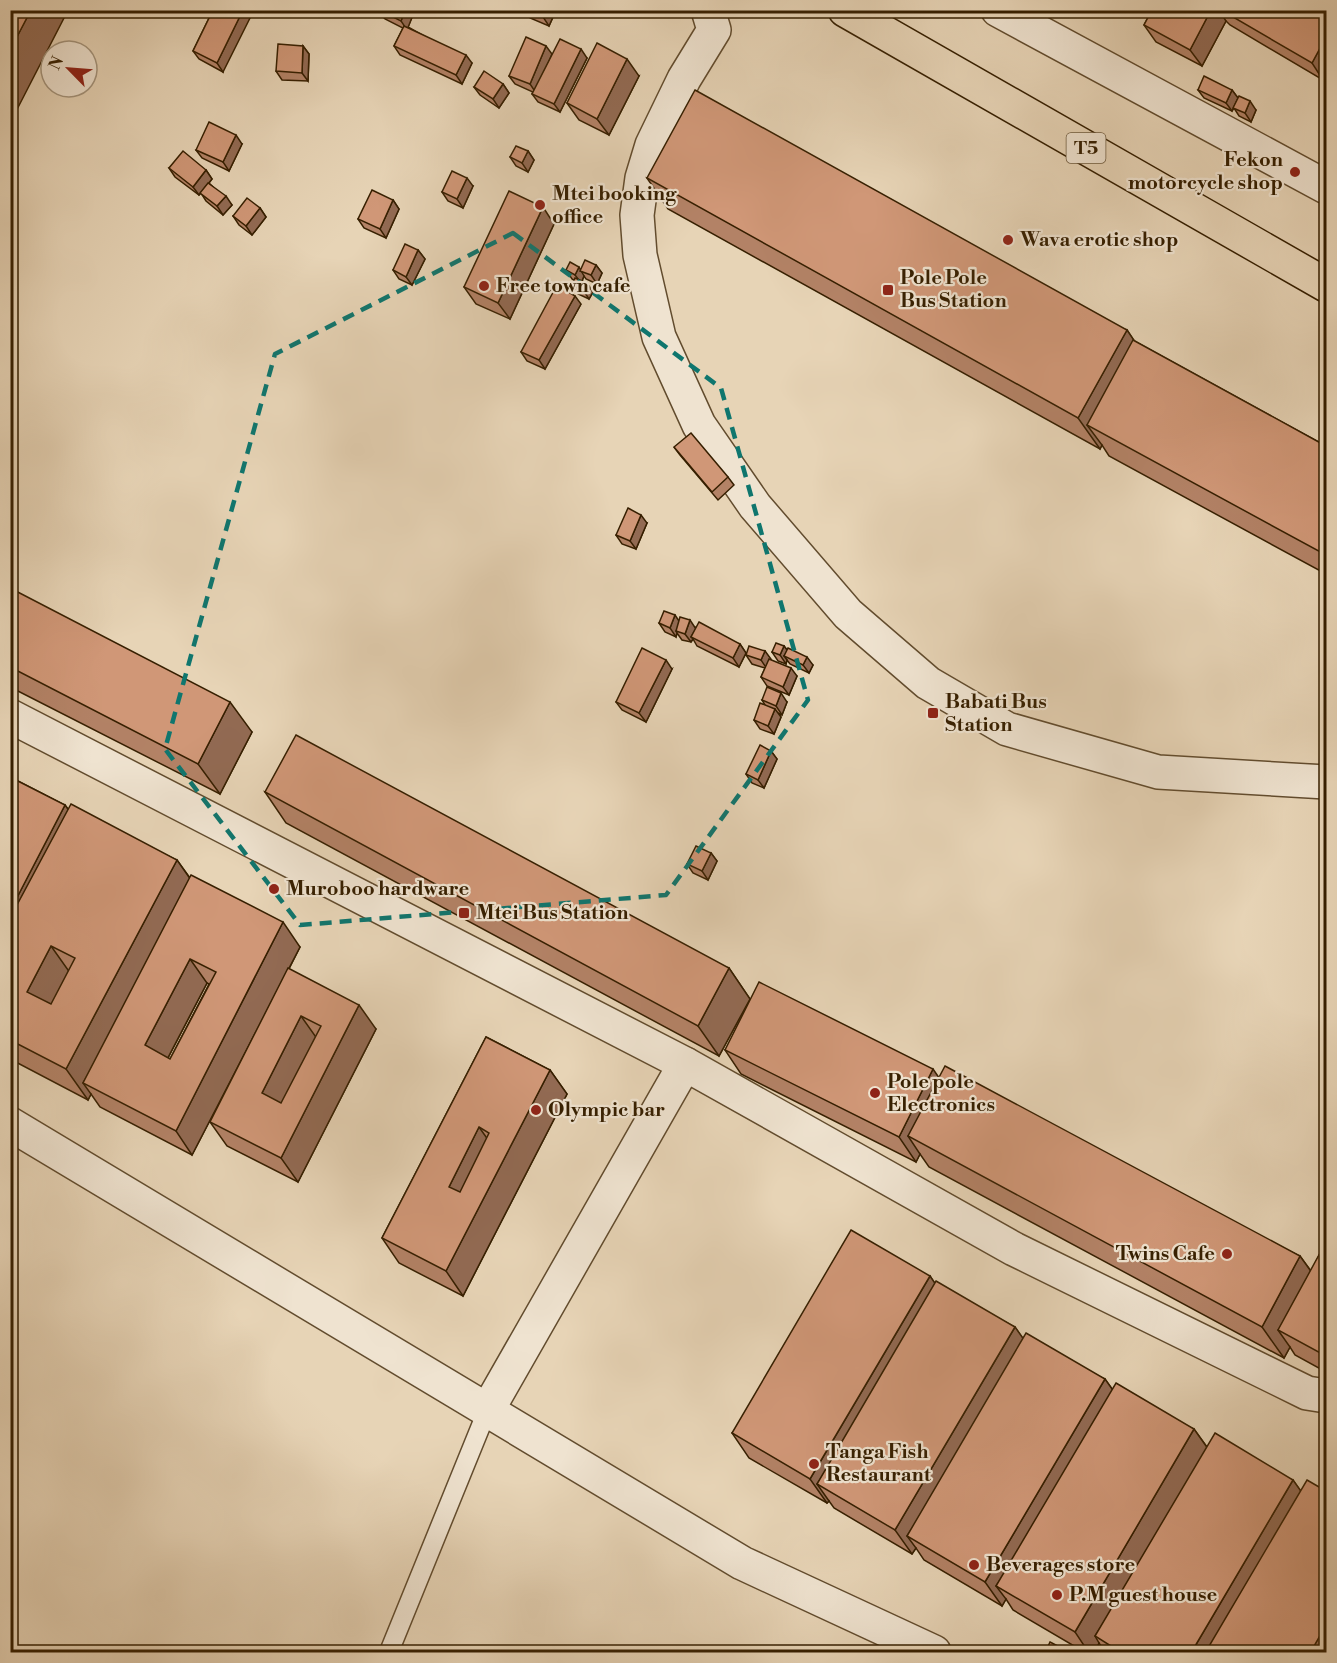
<svg xmlns="http://www.w3.org/2000/svg" width="1337" height="1663" font-family="'Libre Bodoni',serif">
	<style>
		.lines { fill: none; stroke-linecap: round; stroke-linejoin: round }
		.lane-casing { stroke: #624c2e; stroke-width: 21 }
		.street-casing { stroke: #624c2e; stroke-width: 36 }
		.highway-casing { stroke: #361f00; stroke-width: 36 }
		.lane { stroke: #efe3d0; stroke-width: 18 }
		.street { stroke: #efe3d0; stroke-width: 33 }
		.highway { stroke: #e7d4b6; stroke-width: 33 }
		.wall { fill: #b38266; stroke: #361f00; stroke-width: 1.5; fill-rule: evenodd }
		.shaded-wall { fill: #926a53; stroke: #361f00; stroke-width: 1.5 }
		.building { fill: #d09777; stroke: #361f00; stroke-width: 1.5; fill-rule: evenodd }
		.marked { fill: none; stroke: #0f766e; stroke-width: 4.5; stroke-dasharray: 12 8; stroke-linejoin: round }
		.poi-dot { fill: #8f2418; stroke: #efe3d0; stroke-width: 2 }
		.labels { text-anchor: middle; dominant-baseline: central; stroke-width: 4.5; stroke-linejoin: round; paint-order: stroke }
		.shield { fill: #efe3d0; stroke: #6e5a3e; stroke-width: 1.5 }
		.shield-label { font-size: 18px; font-weight: bold; fill: #361f00 }
		.poi-label { font-size: 20px; font-weight: bold; fill: #361f00; stroke: #efe3d0; text-anchor: start }
	</style>
	<rect width="100%" height="100%" fill="#e7d4b6"/>
	<filter id="stains"><feTurbulence type="fractalNoise" baseFrequency=".00333" numOctaves="4"/><feColorMatrix values="0 0 0 0 .2 0 0 0 0 .09 0 0 0 0 .02 0 0 0 .5 -.17"/></filter>
	<radialGradient id="worn" r=".72"><stop offset=".6" stop-color="#630" stop-opacity="0"/><stop offset="1" stop-color="#630" stop-opacity=".3"/></radialGradient>
	<g class="lines">
		<defs>
			<path id="lane" d="M389 1652 487 1411"/>
			<g id="street">
				<path d="M708 10 714 30 684 79 652 145 642 178 637 215 640 255 659 337 699 425 755 506 848 614 928 683 1007 729 1158 772 1326 782"/>
				<path d="M998 10 1326 187"/>
				<path d="M10 716 685 1064 1014 1249 1307 1393 1326 1396"/>
				<path d="M10 1124 742 1563 934 1652"/>
				<path d="M487 1411 685 1064"/>
			</g>
			<path id="highway" d="M845 10 1326 285"/>
		</defs>
		<use href="#lane" class="lane-casing"/>
		<use href="#street" class="street-casing"/>
		<use href="#highway" class="highway-casing"/>
		<use href="#lane" class="lane"/>
		<use href="#street" class="street"/>
		<use href="#highway" class="highway"/>
	</g>
	<g class="wall">
		<path d="M213 10 223 72 199 59 193 51Z"/>
		<path d="M372 10H415L408 27 472 63 462 84 400 55 394 46 403 28 385 19 381 15Z"/>
		<path d="M525 10H549L553 17 549 26 530 18Z"/>
		<path d="M1152 10H1326V74L1323 80 1230 25 1226 21 1202 66 1156 42 1144 25Z"/>
		<path d="M303 46 309 54 308 81 282 80 276 71Z"/>
		<path d="M552 54 587 58 560 112 538 102 532 94 533 92 515 84 509 76Z"/>
		<path d="M639 76 609 135 579 120 567 103Z"/>
		<path d="M503 84 509 93 499 108 480 95 474 87Z"/>
		<path d="M1198 90H1232L1238 98 1256 110 1251 122 1239 116 1234 108 1232 111 1204 98Z"/>
		<path d="M242 144 229 171 202 158 196 150Z"/>
		<path d="M528 151 534 160 528 172 516 166 510 157Z"/>
		<path d="M169 168 206 170 212 179 209 183 232 205 223 215 206 201 201 193 199 195 175 177Z"/>
		<path d="M647 178 1127 330 1134 341 1326 446V574L1109 456 1102 445 1100 449 668 209Z"/>
		<path d="M473 186 463 208 448 201 442 192Z"/>
		<path d="M393 200 399 209 386 238 364 228 358 219Z"/>
		<path d="M260 208 266 217 252 235 239 225 233 216Z"/>
		<path d="M554 224 510 319 476 304 464 287Z"/>
		<path d="M418 250 425 259 412 285 399 279 393 270Z"/>
		<path d="M596 265 602 273 597 284 586 279 584 276 582 281 587 283 593 292 589 299 578 294 572 285 574 280 572 279 566 270 581 269Z"/>
		<path d="M581 304 545 369 527 361 521 352Z"/>
		<path d="M674 447 728 477 734 485 718 500 680 455Z"/>
		<path d="M647 523 636 549 622 544 616 535Z"/>
		<path d="M10 588 252 732 220 794 10 687Z"/>
		<path d="M679 621 740 644 746 653 739 667 697 646 693 639 691 642 682 640 677 633 676 637 665 632 659 623Z"/>
		<path d="M784 646 787 650 813 665 809 673 790 664 787 660 786 664 778 661 772 652Z"/>
		<path d="M765 651 770 660 797 676 789 695 767 686 761 677 765 668 752 664 746 655Z"/>
		<path d="M672 669 646 722 622 710 616 702Z"/>
		<path d="M762 700 787 702 782 715 778 713 781 717 774 734 760 729 754 720 765 705Z"/>
		<path d="M771 751 777 759 764 788 752 783 746 774Z"/>
		<path d="M10 777 65 805 68 809 177 860 190 878 300 947 289 969 376 1029 298 1182 227 1146 210 1122 236 1070 192 1155 100 1107 91 1094 88 1100 10 1059ZM207 983 209 984 170 1059 168 1058Z"/>
		<path d="M265 792 729 968 750 999 719 1056 286 823Z"/>
		<path d="M711 853 717 861 708 880 693 873 687 864Z"/>
		<path d="M486 1037 550 1070 567 1094 463 1296 399 1263 382 1238Z"/>
		<path d="M725 1050 939 1078 1300 1256 1311 1271 1326 1242V1372L1295 1355 1290 1347 1284 1358 929 1167 920 1154 916 1162 741 1074Z"/>
		<path d="M930 1276 935 1284 1015 1327 1023 1339 1105 1379 1112 1389 1194 1429 1207 1447 1293 1480 1300 1490 1326 1653H1106L1099 1643 1094 1653H1086L1013 1610 1006 1599 1002 1606 924 1560 916 1548 912 1554 834 1508 829 1501 827 1503 749 1458 732 1433Z"/>
	</g>
	<g class="shaded-wall">
		<path d="M31 10H61L65 16 10 123V50Z"/>
		<path d="M243 10H254L223 72 217 63Z"/>
		<path d="M405 10H415L407 30 401 21Z"/>
		<path d="M546 10H549L553 17 549 26 543 17Z"/>
		<path d="M1211 10H1219L1226 21 1202 66 1190 50Z"/>
		<path d="M1326 37V69L1325 68 1326 70V74L1323 80 1312 63Z"/>
		<path d="M303 46 309 54 308 81 302 73Z"/>
		<path d="M546 46 552 54 536 93 530 84Z"/>
		<path d="M581 49 587 58 560 112 554 104Z"/>
		<path d="M466 55 472 63 462 84 456 75Z"/>
		<path d="M627 59 639 76 609 135 597 119Z"/>
		<path d="M503 84 509 93 499 108 493 99Z"/>
		<path d="M1232 90 1238 98 1232 111 1226 103Z"/>
		<path d="M1250 101 1256 110 1251 122 1245 113Z"/>
		<path d="M236 135 242 144 229 171 223 162Z"/>
		<path d="M528 151 534 160 528 172 522 163Z"/>
		<path d="M206 170 212 179 199 195 193 187Z"/>
		<path d="M467 178 473 186 463 208 457 199Z"/>
		<path d="M226 196 232 205 223 215 217 206Z"/>
		<path d="M393 200 399 209 386 238 380 229Z"/>
		<path d="M543 207 554 224 510 319 498 303Z"/>
		<path d="M260 208 266 217 252 235 246 226Z"/>
		<path d="M418 250 425 259 412 285 406 277Z"/>
		<path d="M596 265 602 273 597 284 591 275Z"/>
		<path d="M579 267 584 276 581 283 575 275Z"/>
		<path d="M587 283 593 292 589 299 583 290Z"/>
		<path d="M575 296 581 304 545 369 539 360Z"/>
		<path d="M1127 330 1148 361 1087 425 1102 445 1100 449 1078 418Z"/>
		<path d="M641 515 647 523 636 549 630 541Z"/>
		<path d="M675 615 681 624 676 631 677 633 676 637 670 628Z"/>
		<path d="M690 620 696 629 691 637 693 639 691 642 685 634Z"/>
		<path d="M740 644 746 653 739 667 733 658Z"/>
		<path d="M784 646 790 654 784 656 787 660 786 664 780 655Z"/>
		<path d="M765 651 771 659 767 669 761 660Z"/>
		<path d="M807 657 813 665 809 673 803 665Z"/>
		<path d="M666 660 672 669 646 722 639 713Z"/>
		<path d="M791 668 797 676 789 695 783 687Z"/>
		<path d="M781 693 787 702 782 715 776 706Z"/>
		<path d="M230 702 252 732 220 794 198 764Z"/>
		<path d="M775 709 781 717 774 734 768 726Z"/>
		<path d="M771 751 777 759 764 788 758 780Z"/>
		<path d="M65 805 82 829 10 969V911Z"/>
		<path d="M711 853 717 861 708 880 702 871Z"/>
		<path d="M177 860 198 890 83 1083 91 1094 88 1100 66 1069Z"/>
		<path d="M283 922 300 947 192 1155 176 1131Z"/>
		<path d="M51 946 73 977 49 1023 27 992Z"/>
		<path d="M190 959 207 983 162 1069 145 1045Z"/>
		<path d="M729 968 750 999 719 1056 698 1026Z"/>
		<path d="M359 1005 376 1029 298 1182 281 1158Z"/>
		<path d="M301 1016 318 1040 279 1117 262 1093Z"/>
		<path d="M933 1069 950 1094 908 1136 920 1154 916 1162 899 1137Z"/>
		<path d="M550 1070 567 1094 463 1296 446 1271Z"/>
		<path d="M479 1127 496 1151 466 1212 449 1187Z"/>
		<path d="M1300 1256 1322 1287 1278 1330 1290 1347 1284 1358 1262 1327Z"/>
		<path d="M930 1276 947 1301 817 1484 829 1501 827 1503 810 1479Z"/>
		<path d="M1015 1327 1032 1351 907 1536 916 1548 912 1554 895 1530Z"/>
		<path d="M1105 1379 1122 1403 996 1586 1006 1599 1002 1606 985 1582Z"/>
		<path d="M1194 1429 1211 1453 1095 1636 1099 1643 1094 1653H1089L1075 1632Z"/>
		<path d="M1293 1480 1310 1504 1222 1653H1191Z"/>
		<path d="M1326 1625V1653H1310Z"/>
	</g>
	<g class="building">
		<path d="M10 10H31L10 50Z"/>
		<path d="M213 10H243L217 63 193 51Z"/>
		<path d="M379 10H405L401 21Z"/>
		<path d="M528 10H546L543 17Z"/>
		<path d="M1152 10H1211L1190 50 1144 25Z"/>
		<path d="M1221 10H1326V37L1312 63Z"/>
		<path d="M404 26 466 55 456 75 394 46Z"/>
		<path d="M526 37 546 46 530 84 509 76Z"/>
		<path d="M560 39 581 49 554 104 532 94Z"/>
		<path d="M597 43 627 59 597 119 567 103Z"/>
		<path d="M278 44 303 46 302 73 276 71Z"/>
		<path d="M484 71 503 84 493 99 474 87Z"/>
		<path d="M1204 76 1232 90 1226 103 1198 90Z"/>
		<path d="M695 90 1127 330 1078 418 647 178Z"/>
		<path d="M1239 96 1250 101 1245 113 1233 108Z"/>
		<path d="M209 122 236 135 223 162 196 150Z"/>
		<path d="M516 146 528 151 522 163 510 157Z"/>
		<path d="M183 151 206 170 193 187 169 168Z"/>
		<path d="M452 171 467 178 457 199 442 192Z"/>
		<path d="M208 183 226 196 217 206 200 193Z"/>
		<path d="M372 190 393 200 380 229 358 219Z"/>
		<path d="M509 191 543 207 498 303 464 287Z"/>
		<path d="M247 198 260 208 246 226 233 216Z"/>
		<path d="M405 244 418 250 406 277 393 270Z"/>
		<path d="M585 260 596 265 591 275 580 271Z"/>
		<path d="M570 262 579 267 575 275 566 270Z"/>
		<path d="M575 278 587 283 583 290 572 285Z"/>
		<path d="M557 285 575 296 539 360 521 352Z"/>
		<path d="M1133 340 1326 446V555L1087 425Z"/>
		<path d="M691 433 728 477 712 492 674 447Z"/>
		<path d="M628 508 641 515 630 541 616 535Z"/>
		<path d="M10 588 230 702 198 764 10 667Z"/>
		<path d="M664 611 675 615 670 628 659 623Z"/>
		<path d="M680 617 690 620 685 634 676 631Z"/>
		<path d="M699 622 740 644 733 658 691 637Z"/>
		<path d="M776 643 784 646 780 655 772 652Z"/>
		<path d="M749 646 765 651 761 660 746 655Z"/>
		<path d="M642 648 666 660 639 713 616 702Z"/>
		<path d="M788 648 807 657 803 665 784 656Z"/>
		<path d="M769 659 791 668 783 687 761 677Z"/>
		<path d="M767 687 781 693 776 706 762 700Z"/>
		<path d="M760 703 775 709 768 726 754 720Z"/>
		<path d="M296 735 729 968 698 1026 265 792Z"/>
		<path d="M760 745 771 751 758 780 746 774Z"/>
		<path d="M10 777 65 805 10 911Z"/>
		<path d="M71 804 177 860 66 1069 10 1040V918ZM51 946 75 958 51 1004 27 992Z"/>
		<path d="M696 846 711 853 702 871 687 864Z"/>
		<path d="M191 875 283 922 176 1131 83 1083ZM190 959 216 972 170 1059 145 1045Z"/>
		<path d="M288 968 359 1005 281 1158 210 1122ZM301 1016 321 1026 281 1103 262 1093Z"/>
		<path d="M759 982 933 1069 899 1137 725 1050Z"/>
		<path d="M486 1037 550 1070 446 1271 382 1238ZM479 1127 489 1133 460 1192 449 1187Z"/>
		<path d="M945 1066 1300 1256 1262 1327 908 1136Z"/>
		<path d="M851 1230 930 1276 810 1479 732 1433Z"/>
		<path d="M1326 1242V1351L1324 1355 1278 1330Z"/>
		<path d="M936 1281 1015 1327 895 1530 817 1484Z"/>
		<path d="M1026 1333 1105 1379 985 1582 907 1536Z"/>
		<path d="M1116 1383 1194 1429 1075 1632 996 1586Z"/>
		<path d="M1215 1433 1293 1480 1191 1653H1122L1095 1636Z"/>
		<path d="M1307 1480 1326 1491V1625L1310 1653H1205Z"/>
		<path d="M1050 1642 1071 1653H1045Z"/>
	</g>
	<path class="marked" d="M513 233 721 388 808 700 666 895 300 925 165 749 275 354Z"/>
	<g class="poi-dot">
		<circle cx="1295" cy="172" r="6"/>
		<circle cx="540" cy="205" r="6"/>
		<circle cx="1008" cy="240" r="6"/>
		<circle cx="484" cy="286" r="6"/>
		<rect x="882" y="284" width="12" height="12" rx="3"/>
		<rect x="927" y="707" width="12" height="12" rx="3"/>
		<circle cx="274" cy="889" r="6"/>
		<rect x="458" y="907" width="12" height="12" rx="3"/>
		<circle cx="875" cy="1093" r="6"/>
		<circle cx="536" cy="1110" r="6"/>
		<circle cx="1227" cy="1254" r="6"/>
		<circle cx="814" cy="1464" r="6"/>
		<circle cx="974" cy="1565" r="6"/>
		<circle cx="1057" cy="1595" r="6"/>
	</g>
	<g class="labels">
		<rect class="shield" x="1066.5" y="133" width="39" height="30" rx="4.5"/>
		<g class="shield-label">
			<text x="1086" y="148">T5</text>
		</g>
		<g class="poi-label">
			<text x="1283" y="160" text-anchor="end">Fekon<tspan x="1283" dy="23">motorcycle shop</tspan></text>
			<text x="552" y="194">Mtei booking<tspan x="552" dy="23">office</tspan></text>
			<text x="1020" y="240">Wava erotic shop</text>
			<text x="900" y="278">Pole Pole<tspan x="900" dy="23">Bus Station</tspan></text>
			<text x="496" y="286">Free town cafe</text>
			<text x="945" y="702">Babati Bus<tspan x="945" dy="23">Station</tspan></text>
			<text x="286" y="889">Muroboo hardware</text>
			<text x="476" y="913">Mtei Bus Station</text>
			<text x="887" y="1082">Pole pole<tspan x="887" dy="23">Electronics</tspan></text>
			<text x="548" y="1110">Olympic bar</text>
			<text x="1215" y="1254" text-anchor="end">Twins Cafe</text>
			<text x="826" y="1452">Tanga Fish<tspan x="826" dy="23">Restaurant</tspan></text>
			<text x="986" y="1565">Beverages store</text>
			<text x="1069" y="1595">P.M guest house</text>
		</g>
	</g>
	<rect width="1337" height="1663" fill="none" stroke="#e7d4b6" stroke-width="36"/>
	<rect x="12" y="12" width="1313" height="1639" fill="none" stroke="#361f00" stroke-width="3"/>
	<rect x="18" y="18" width="1301" height="1627" fill="none" stroke="#361f00" stroke-width="1.5"/>
	<g transform="translate(69 69) rotate(295)"><circle r="28" fill="#efe3d0" stroke="#a5957d" stroke-width="1.5"/>
	<path d="M0-4.5L10 22L0 15L-10 22Z" fill="#8f2418"/>
	<text y="-9" font-size="16" font-weight="bold" text-anchor="middle" fill="#361f00">N</text>
	</g>
	<rect width="100%" height="100%" filter="url(#stains)"/>
	<rect width="100%" height="100%" fill="url(#worn)"/>
</svg>
